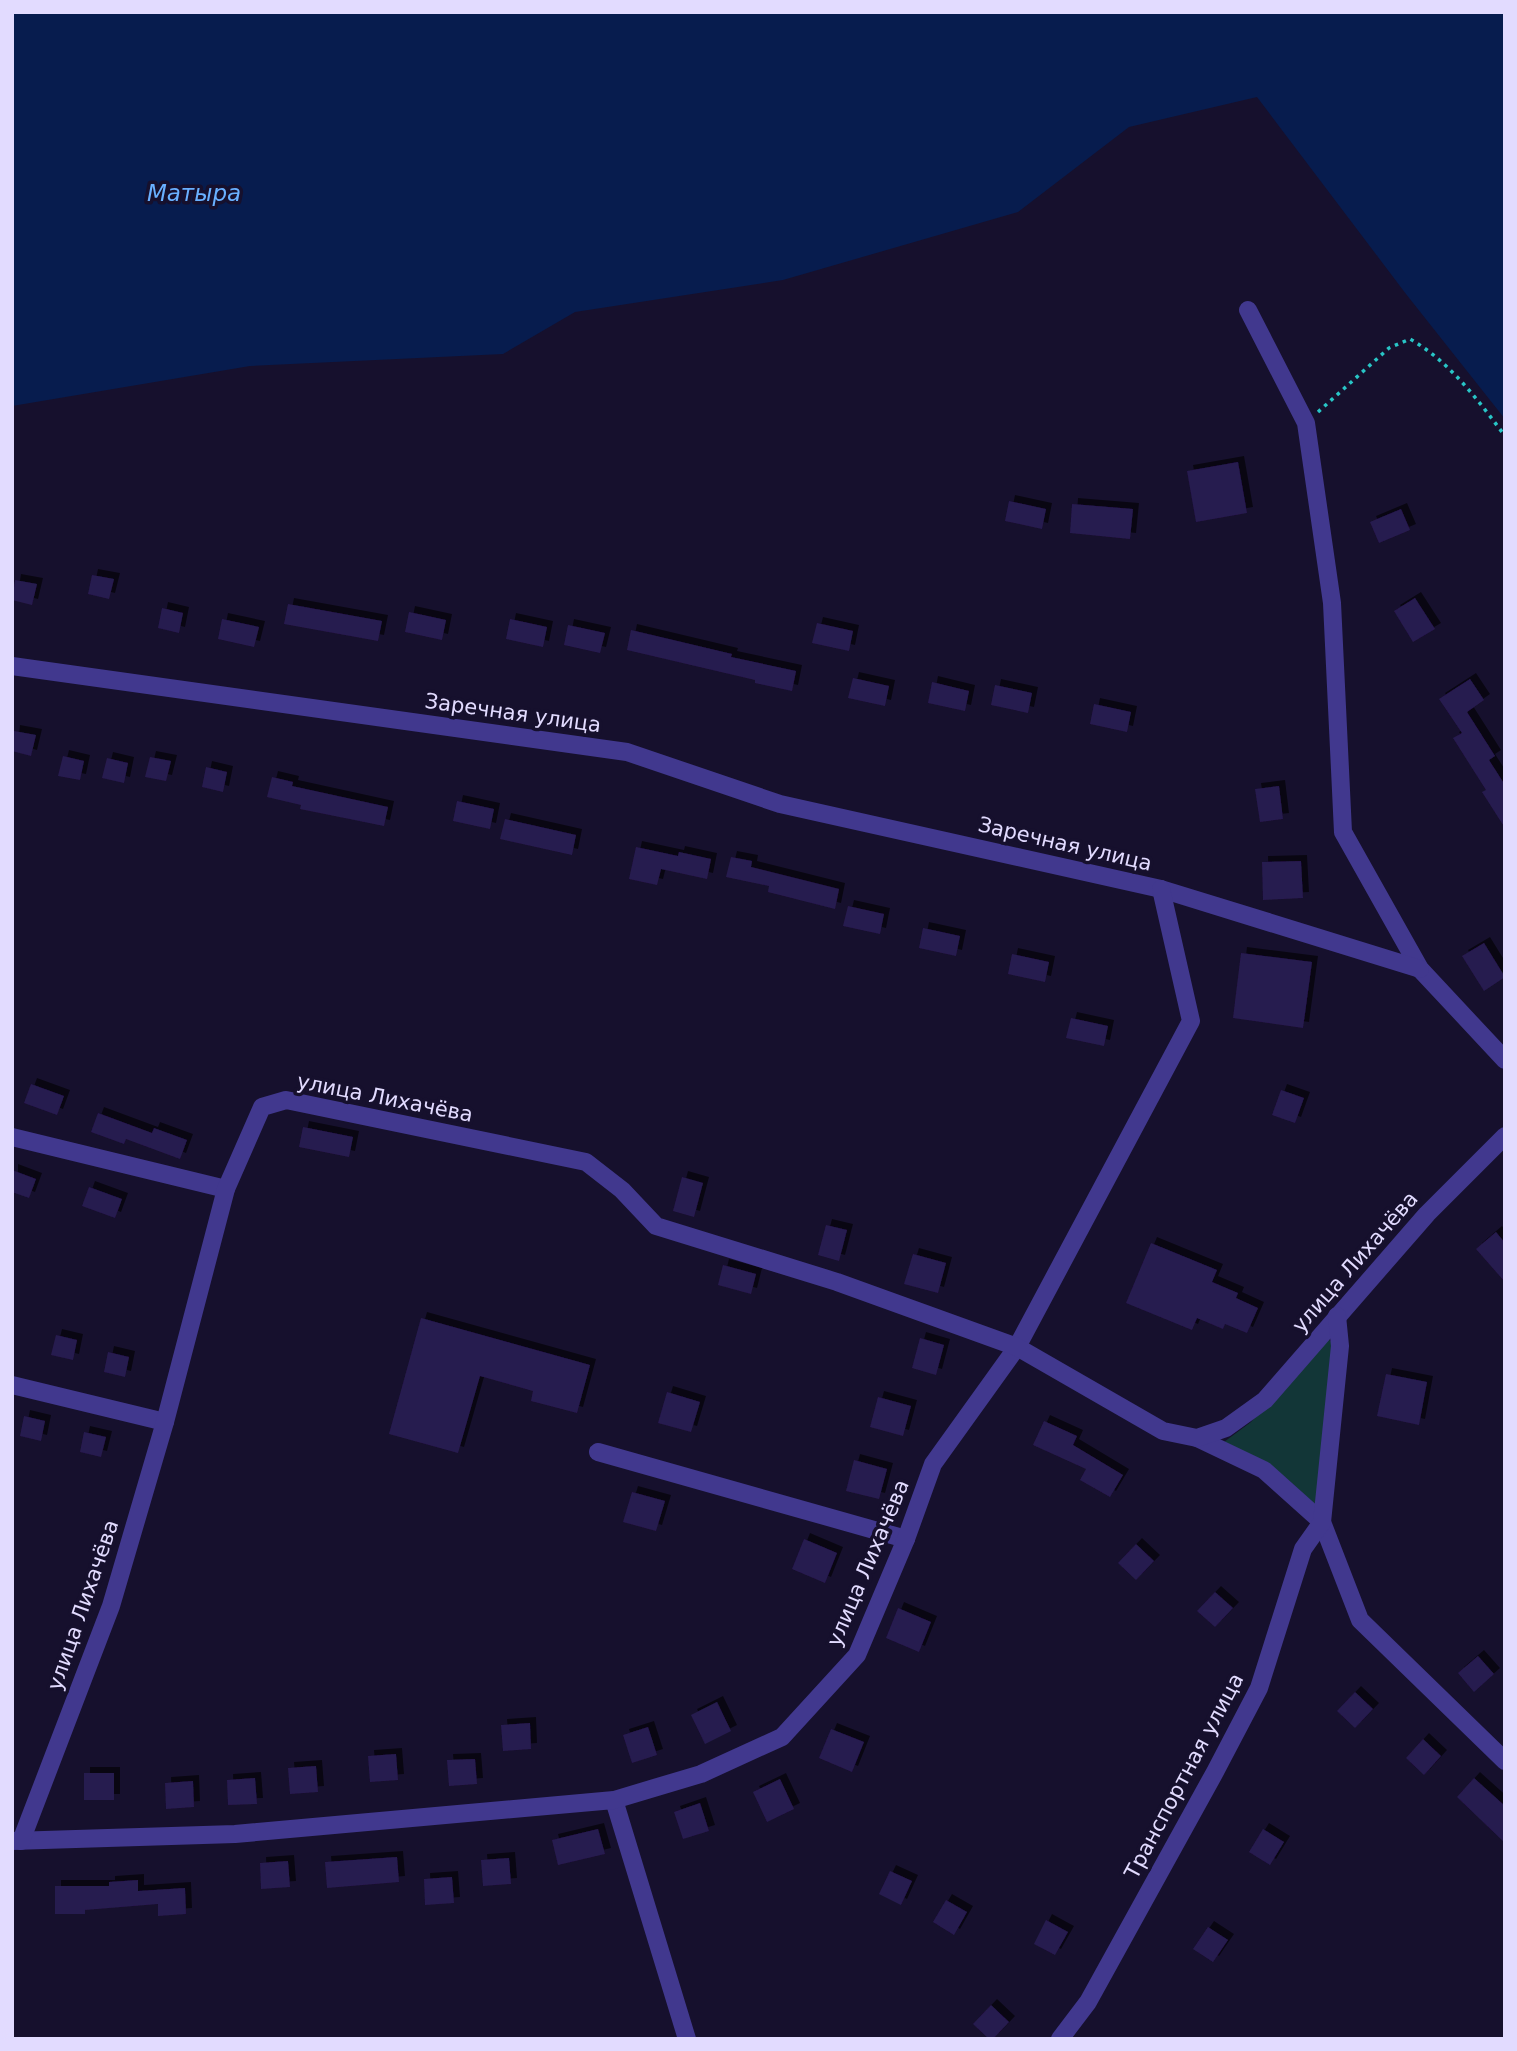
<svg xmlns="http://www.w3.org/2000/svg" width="1517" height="2051" font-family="'DejaVu Sans',sans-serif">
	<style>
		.green { fill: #123637 }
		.water { fill: #071c4e }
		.building { fill: #281a4f; filter: url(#shadow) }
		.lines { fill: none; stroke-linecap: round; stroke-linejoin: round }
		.path { stroke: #28c5c6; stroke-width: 3.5; stroke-dasharray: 3.5 5; stroke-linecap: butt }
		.minor { stroke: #41388e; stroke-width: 18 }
		.labels { text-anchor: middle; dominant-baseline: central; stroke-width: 7; stroke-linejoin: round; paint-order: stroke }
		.street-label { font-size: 21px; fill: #e2dbff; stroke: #16102d }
		.water-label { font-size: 23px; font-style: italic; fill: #69b0ff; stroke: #16102d }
	</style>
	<defs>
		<filter id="shadow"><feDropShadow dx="6" dy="-6" stdDeviation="0" flood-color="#0009"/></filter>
	</defs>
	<rect width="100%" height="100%" fill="#16102d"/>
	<path class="green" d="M1326 1337 1334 1344 1317 1506 1285 1477 1224 1442 1251 1422Z"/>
	<path class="water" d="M12 12H1505V419L1406 294 1257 97 1129 127 1018 212 783 280 575 312 503 354 250 366 12 406Z"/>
	<g class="building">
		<path d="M1238 462 1247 513 1196 522 1187 471Z"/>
		<path d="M1009 501 1046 509 1042 529 1005 521Z"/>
		<path d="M1072 504 1133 509 1130 539 1070 533Z"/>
		<path d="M1401 509 1410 530 1379 543 1370 522Z"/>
		<path d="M92 575 114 579 109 599 88 594Z"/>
		<path d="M15 580 37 584 32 605 12 600Z"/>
		<path d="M1415 598 1435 629 1413 642 1394 611Z"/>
		<path d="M288 604 382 621 378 641 284 624Z"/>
		<path d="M162 608 183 613 179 633 158 628Z"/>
		<path d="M409 612 446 620 442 640 405 632Z"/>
		<path d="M222 619 259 627 254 647 218 639Z"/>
		<path d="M510 619 547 627 543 647 506 639Z"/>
		<path d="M817 623 853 631 849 651 812 643Z"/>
		<path d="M568 625 605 633 600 653 564 645Z"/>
		<path d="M631 630 732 654 731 657 796 671 792 691 755 683V680L627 650Z"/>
		<path d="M853 678 889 686 885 706 848 698Z"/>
		<path d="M1470 679 1484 700 1467 712 1495 756 1489 760 1505 785V828L1482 792 1486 790 1453 738 1462 733 1439 699Z"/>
		<path d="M932 682 969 691 965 711 928 703Z"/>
		<path d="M995 685 1032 693 1028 713 991 705Z"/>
		<path d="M1094 704 1131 712 1127 732 1090 724Z"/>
		<path d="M14 731 36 735 31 756 12 751Z"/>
		<path d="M63 756 84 761 80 780 58 776Z"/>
		<path d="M150 757 171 761 166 781 145 777Z"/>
		<path d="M107 758 128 763 124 783 102 778Z"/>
		<path d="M206 767 227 772 223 792 202 787Z"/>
		<path d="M272 777 293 782 292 786 388 807 384 826 300 809 301 805 267 797Z"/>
		<path d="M1279 786 1283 819 1260 822 1255 789Z"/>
		<path d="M457 801 494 809 490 829 453 821Z"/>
		<path d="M505 819 576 835 572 855 500 839Z"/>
		<path d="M636 847 678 856 679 852 711 859 707 879 661 869 657 885 629 879Z"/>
		<path d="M731 857 752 861 751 867 839 889 835 909 768 892 769 886 726 877Z"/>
		<path d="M1301 861 1303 898 1263 900 1262 862Z"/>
		<path d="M848 906 884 914 880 934 843 926Z"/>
		<path d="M923 928 960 936 956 956 919 948Z"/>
		<path d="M1484 943 1505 977 1484 991 1462 956Z"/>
		<path d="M1241 953 1312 962 1303 1028 1233 1018Z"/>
		<path d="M1012 954 1049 962 1045 982 1008 974Z"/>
		<path d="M1071 1018 1108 1026 1104 1046 1066 1038Z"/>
		<path d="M31 1084 64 1096 57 1115 24 1103Z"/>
		<path d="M1281 1090 1304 1098 1295 1123 1272 1115Z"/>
		<path d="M98 1113 152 1133 154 1128 187 1140 180 1159 126 1139 124 1144 91 1132Z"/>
		<path d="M303 1127 353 1137 349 1157 299 1147Z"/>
		<path d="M12 1170 36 1179 29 1198 12 1192Z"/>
		<path d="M682 1177 703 1183 694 1217 673 1211Z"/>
		<path d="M89 1187 122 1199 115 1218 82 1206Z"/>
		<path d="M826 1225 847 1230 839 1261 818 1255Z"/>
		<path d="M1496 1232 1505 1243V1282L1476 1249Z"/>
		<path d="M1151 1243 1217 1270 1212 1282 1238 1293 1236 1298 1258 1308 1247 1333 1225 1324 1223 1329 1197 1318 1192 1330 1126 1303Z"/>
		<path d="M913 1254 946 1263 938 1293 904 1284Z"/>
		<path d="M723 1265 756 1274 751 1294 718 1285Z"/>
		<path d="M421 1318 590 1365 577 1413 531 1401 533 1391 480 1376 458 1453 389 1434Z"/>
		<path d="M56 1335 77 1340 73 1360 51 1355Z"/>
		<path d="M920 1338 944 1345 936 1375 912 1368Z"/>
		<path d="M108 1352 129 1357 125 1377 104 1372Z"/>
		<path d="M1386 1374 1427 1382 1419 1425 1377 1416Z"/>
		<path d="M667 1392 700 1402 691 1432 658 1423Z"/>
		<path d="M878 1397 911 1406 903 1436 870 1427Z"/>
		<path d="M24 1416 45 1421 41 1441 20 1436Z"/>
		<path d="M1044 1421 1077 1436 1073 1445 1123 1475 1110 1497 1080 1480 1086 1469 1033 1445Z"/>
		<path d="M84 1432 106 1437 101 1457 80 1452Z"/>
		<path d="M854 1460 887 1469 879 1499 846 1491Z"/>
		<path d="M632 1492 665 1501 656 1531 623 1522Z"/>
		<path d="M804 1539 837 1553 825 1583 792 1569Z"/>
		<path d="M1136 1544 1154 1561 1136 1580 1118 1563Z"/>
		<path d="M1215 1592 1233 1608 1215 1627 1197 1611Z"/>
		<path d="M898 1608 931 1622 919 1652 886 1638Z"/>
		<path d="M1478 1656 1494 1674 1474 1692 1458 1673Z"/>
		<path d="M1355 1692 1373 1709 1355 1728 1337 1711Z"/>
		<path d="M717 1702 731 1731 705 1744 691 1715Z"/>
		<path d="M530 1723 531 1749 503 1751 501 1725Z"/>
		<path d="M648 1727 657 1755 632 1763 623 1735Z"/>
		<path d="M831 1729 864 1742 852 1772 819 1758Z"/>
		<path d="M1423 1739 1441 1756 1424 1775 1406 1758Z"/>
		<path d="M396 1754 398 1780 370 1782 368 1756Z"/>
		<path d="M475 1759 477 1784 449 1786 447 1760Z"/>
		<path d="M316 1766 318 1792 290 1794 288 1768Z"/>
		<rect x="84" y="1773" width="30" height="27"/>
		<path d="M255 1778 257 1804 228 1805 227 1780Z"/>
		<path d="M1474 1778 1505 1806V1843L1457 1797Z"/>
		<path d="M780 1779 794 1809 767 1822 753 1792Z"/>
		<path d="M193 1781 194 1807 166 1809 165 1783Z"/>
		<path d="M700 1803 709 1831 683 1839 674 1812Z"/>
		<path d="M598 1829 605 1854 558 1865 552 1840Z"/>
		<path d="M1263 1829 1284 1842 1270 1865 1249 1852Z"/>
		<path d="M397 1857 399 1882 327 1888 325 1862Z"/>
		<path d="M509 1858 511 1884 483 1886 481 1860Z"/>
		<path d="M288 1861 290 1887 261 1889 260 1863Z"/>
		<path d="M890 1871 912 1881 901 1905 879 1894Z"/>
		<path d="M452 1877 454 1903 425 1905 424 1879Z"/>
		<path d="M138 1880V1891L185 1888 186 1914 158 1916V1904L85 1910V1914H55V1886H109V1882Z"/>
		<path d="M946 1900 967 1912 954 1935 933 1922Z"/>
		<path d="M1046 1920 1068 1932 1055 1955 1034 1944Z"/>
		<path d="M1208 1927 1228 1940 1213 1962 1193 1949Z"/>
		<path d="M991 2005 1009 2022 993 2039H989L973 2024Z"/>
	</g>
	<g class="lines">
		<path class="path" d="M1318 412 1389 348 1410 339C1449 361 1478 400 1505 436"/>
		<g class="minor">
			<path d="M1248 310 1306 423 1332 603 1343 832 1420 969 1505 1060"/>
			<path d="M12 666 627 752 780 804 1161 889 1420 969"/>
			<path d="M12 1137 226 1189"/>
			<path d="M12 1385 165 1422"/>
			<path d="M1197 1438 1264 1470 1322 1522 1360 1620 1505 1761"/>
			<path d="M598 1452 906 1539"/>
			<path d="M614 1800 687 2039"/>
			<path d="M12 1841 235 1834 614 1800 701 1774 782 1737 857 1655 906 1539 933 1464 1017 1347 1191 1021 1161 889"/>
			<path d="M21 1841 111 1606 165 1422 226 1189 262 1107 286 1100 586 1162 622 1190 656 1226 837 1282 1017 1347 1163 1431 1197 1438 1226 1428 1265 1400 1427 1214 1505 1136"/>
			<path d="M1060 2039 1088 2002 1215 1772 1259 1688 1303 1549 1322 1522 1340 1346 1337 1316"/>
		</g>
	</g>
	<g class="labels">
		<g class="street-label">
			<text transform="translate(513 713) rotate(8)">Заречная улица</text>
			<text transform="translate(1065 844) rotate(13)">Заречная улица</text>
			<text transform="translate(385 1098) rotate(11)">улица Лихачёва</text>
			<text transform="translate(1355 1262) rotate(-49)">улица Лихачёва</text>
			<text transform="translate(868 1563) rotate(-67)">улица Лихачёва</text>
			<text transform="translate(83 1605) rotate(-71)">улица Лихачёва</text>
			<text transform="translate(1184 1776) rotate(-62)">Транспортная улица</text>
		</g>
		<g class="water-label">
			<text x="194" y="193">Матыра</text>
		</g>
	</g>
	<rect width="1517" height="2051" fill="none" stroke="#e2dbff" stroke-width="28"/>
</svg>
